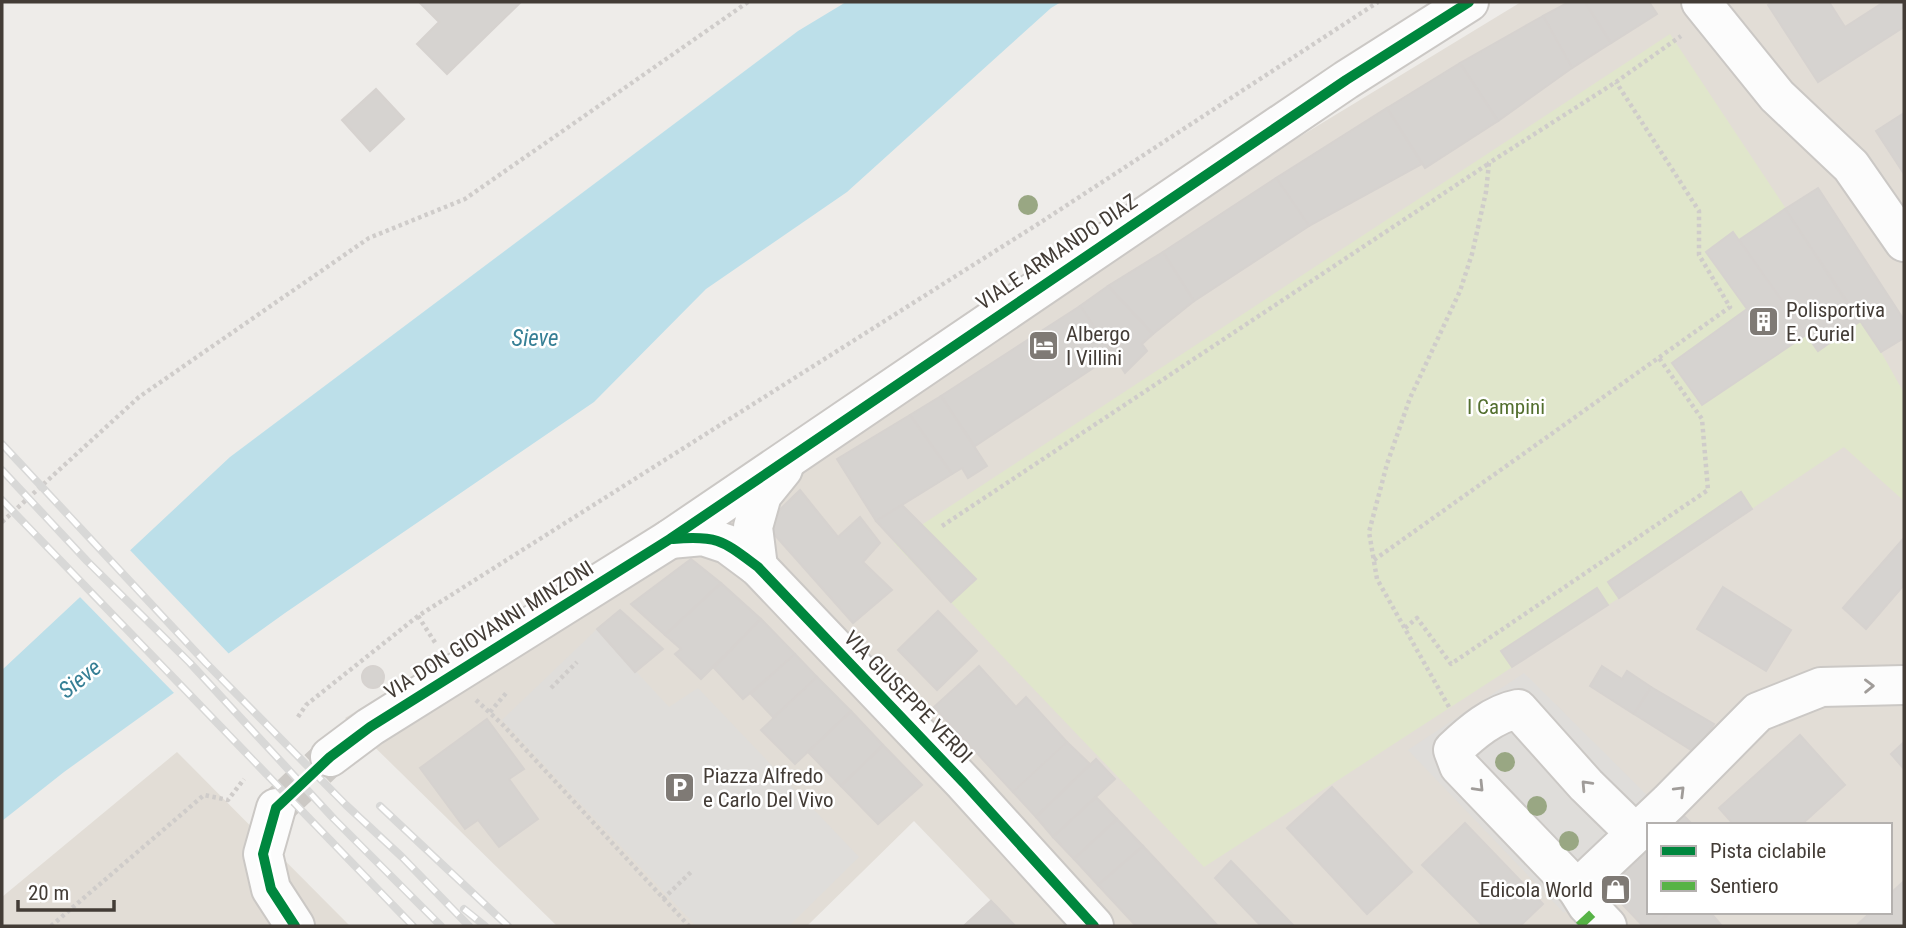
<svg xmlns="http://www.w3.org/2000/svg" width="1906" height="928" font-family="'Roboto Condensed',sans-serif">
	<style>
		.residential { fill: #e2ddd6; fill-rule: evenodd }
		.green { fill: #e0e6cb }
		.parking { fill: #dfddda }
		.water { fill: #bcdfe9 }
		.pier { fill: #eeece9 }
		.building { fill: #d6d3d0; stroke: #d6d2cf; stroke-width: 2 }
		.lines { fill: none; stroke-linecap: round; stroke-linejoin: round }
		.minor-tunnel { stroke: #ccc9c5; stroke-width: 38; stroke-dasharray: 38 19; stroke-linecap: butt }
		.minor-casing { stroke: #cbc8c5; stroke-width: 42 }
		.path { stroke: #cfccca; stroke-width: 4.5; stroke-dasharray: 3.5 3.5; stroke-linecap: butt }
		.minor { stroke: #fcfcfc; stroke-width: 38 }
		.rail-casing { stroke: #d8d8d7; stroke-width: 8 }
		.rail { stroke: #fff; stroke-width: 5; stroke-dasharray: 16; stroke-linecap: butt }
		.quiet { stroke: #57b346; stroke-width: 9; stroke-dasharray: 18 9; stroke-linecap: butt }
		.cycleway-casing { stroke: #fff; stroke-width: 15 }
		.cycleway { stroke: #00873e; stroke-width: 10 }
		.tree { fill: #99a783 }
		.oneway { stroke: #a09c99 }
		.labels { text-anchor: middle; dominant-baseline: central; stroke-width: 5; stroke-linejoin: round; paint-order: stroke }
		.street-label { font-size: 21px; fill: #433c36; stroke: #fff }
		.poi-label { font-size: 21px; fill: #433c36; stroke: #fff; text-anchor: start }
		.park-label { font-size: 21px; fill: #536f2f; stroke: #fff }
		.water-label { font-size: 23px; font-style: italic; fill: #367f95; stroke: #fff }
	</style>
	<rect width="100%" height="100%" fill="#eeece9"/>
	<g class="residential">
		<path d="M1521 2H1904V926H1015L914 821 807 926H557L345 718ZM1649 825H1890V912H1649Z"/>
		<path d="M177 752 350 926H2V897Z"/>
	</g>
	<path class="green" d="M1670 34 1881 352 1904 393V501L1844 447 1619 598 1204 867 894 543Z"/>
	<g class="parking">
		<path d="M597 629 669 707 698 688 859 857 789 926H696L502 720Z"/>
		<path d="M1524 673 1668 816 1564 913 1408 750Z"/>
	</g>
	<path class="water" d="M846 2H1061L1051 8 847 192 706 289 594 402 285 613 64 772 2 821V670L230 457 798 31Z"/>
	<path class="pier" d="M128 548 231 656 176 695 78 595Z"/>
	<g class="building">
		<path d="M419 2H521L447 74 417 44 439 22Z"/>
		<path d="M1569 2H1585L1611 43 1572 68 1543 16Z"/>
		<path d="M1585 2H1649L1657 14 1611 43Z"/>
		<path d="M1772 2H1829L1845 27 1884 2H1904V27L1818 82 1768 5Z"/>
		<path d="M1543 16 1572 68 1498 121 1460 63Z"/>
		<path d="M1460 63 1498 121 1425 168 1387 108Z"/>
		<path d="M376 89 404 119 370 151 342 120Z"/>
		<path d="M1387 108 1422 164 1309 226 1276 178Z"/>
		<path d="M1904 113V174L1876 131Z"/>
		<path d="M1276 178 1309 226 1194 301 1163 252Z"/>
		<path d="M1818 188 1904 320V338L1881 352 1785 209Z"/>
		<path d="M1785 209 1859 322 1818 351 1739 240Z"/>
		<path d="M1733 232 1806 335 1702 405 1672 363 1747 309 1706 252Z"/>
		<path d="M1163 252 1194 301 1153 334 1108 286Z"/>
		<path d="M1108 286 1153 334 1142 344 1147 351 1125 373 1080 306Z"/>
		<path d="M1080 306 1113 355 975 446 941 396Z"/>
		<path d="M941 396 987 466 968 478 962 468 952 474 910 415Z"/>
		<path d="M910 415 952 474 876 521 837 459Z"/>
		<path d="M800 490 838 537 860 517 880 543 863 562 892 590 853 623 765 524Z"/>
		<path d="M1741 492 1752 509 1619 598 1608 582Z"/>
		<path d="M902 505 976 579 951 602 876 521Z"/>
		<path d="M1904 538V585L1866 629 1843 608Z"/>
		<path d="M691 559 721 583 665 635 631 604Z"/>
		<path d="M721 583 761 619 701 679 675 654 681 649 665 635Z"/>
		<path d="M1723 587 1791 630 1766 671 1697 629Z"/>
		<path d="M1597 588 1608 605 1512 667 1501 651Z"/>
		<path d="M620 610 663 649 635 672 597 629Z"/>
		<path d="M938 611 977 651 937 690 898 650Z"/>
		<path d="M761 619 795 654 743 699 714 668Z"/>
		<path d="M795 654 817 677 773 717 751 694Z"/>
		<path d="M979 666 1016 707 1026 697 1067 742 1013 792 934 707Z"/>
		<path d="M1602 666 1622 679 1627 671 1651 687 1634 714 1590 686Z"/>
		<circle cx="373" cy="677" r="11"/>
		<path d="M817 677 851 711 795 764 761 730Z"/>
		<path d="M1651 687 1714 724 1696 753 1634 714Z"/>
		<path d="M851 711 883 745 841 786 808 752Z"/>
		<path d="M487 719 524 769 509 779 538 819 499 847 478 820 465 829 420 768Z"/>
		<path d="M1800 735 1845 785 1801 825H1734L1719 808Z"/>
		<path d="M1067 742 1090 764 1036 817 1013 792Z"/>
		<path d="M1904 742V769L1891 754Z"/>
		<path d="M883 745 922 785 878 824 841 786Z"/>
		<path d="M1096 759 1115 779 1053 837 1036 817Z"/>
		<path d="M1332 787 1412 872 1367 914 1287 828Z"/>
		<path d="M1096 797 1117 819 1074 859 1053 837Z"/>
		<path d="M1682 814 1693 825H1671Z"/>
		<path d="M1117 819 1143 846 1098 885 1074 859Z"/>
		<path d="M1465 823 1543 904 1520 926H1483L1422 865Z"/>
		<path d="M1649 845V912H1670L1655 926H1643L1605 886Z"/>
		<path d="M1143 846 1218 926H1136L1098 885Z"/>
		<path d="M1231 861 1294 926H1261L1215 878Z"/>
		<path d="M1904 881V926H1856L1871 912H1890V894Z"/>
		<path d="M991 901 1015 926H964Z"/>
		<path d="M991 901 1015 926H964Z"/>
		<path d="M1670 912H1710L1722 926H1655Z"/>
	</g>
	<g class="lines">
		<path class="minor-tunnel" d="M276 808 330 757"/>
		<defs>
			<g id="minor">
				<path d="M1701 2 1777 96 1851 166 1904 242"/>
				<path d="M670 539 703 536 727 544 758 567 964 783 1094 926"/>
				<path d="M758 567 753 527 762 495 783 469"/>
				<path d="M330 757 370 727 670 539 1346 80 1469 2"/>
				<path d="M276 808 263 854 271 889 295 926"/>
				<path d="M1577 889 1669 802 1758 712 1821 687 1904 685"/>
				<path d="M1607 926 1587 905 1577 889 1459 766 1453 750C1472 732 1493 714 1518 709L1586 785 1635 833"/>
			</g>
		</defs>
		<use href="#minor" class="minor-casing"/>
		<g class="path">
			<path d="M2 522 139 397 369 238 465 199 748 2"/>
			<path d="M942 526 1488 164"/>
			<path d="M1374 560 1730 307 1699 255V211L1616 82"/>
			<path d="M418 616 436 644"/>
			<path d="M1405 628 1417 618 1451 664 1708 490 1702 419 1659 358"/>
			<path d="M551 688 577 662"/>
			<path d="M476 700 503 725 689 926"/>
			<path d="M1449 707 1377 579 1369 532 1387 464 1410 398 1460 291 1472 254 1486 192 1489 163 1616 82 1681 36"/>
			<path d="M490 712 507 692"/>
			<path d="M298 717 306 705 418 616 1038 224 1378 2"/>
			<path d="M663 899 692 871"/>
			<path d="M51 926 204 795 228 800 244 779"/>
		</g>
		<use href="#minor" class="minor"/>
		<defs>
			<g id="rail">
				<path d="M2 444 206 663 346 805 402 857 469 926"/>
				<path d="M2 470 87 561 190 663 334 819 441 926"/>
				<path d="M2 500 413 926"/>
				<path d="M380 806 508 926"/>
				<path d="M464 909 485 926"/>
			</g>
		</defs>
		<use href="#rail" class="rail-casing"/>
		<use href="#rail" class="rail"/>
		<path class="quiet" d="M1579 926 1594 912"/>
		<defs>
			<g id="cycleway">
				<path d="M673 539C718 535 723 541 758 567L964 783 1094 926"/>
				<path d="M295 926 271 889 263 854 276 808 330 757 370 727 670 539 1346 80 1469 2"/>
			</g>
		</defs>
		<use href="#cycleway" class="cycleway-casing"/>
		<use href="#cycleway" class="cycleway"/>
	</g>
	<g class="tree">
		<circle cx="1028" cy="205" r="10"/>
		<circle cx="1505" cy="762" r="10"/>
		<circle cx="1537" cy="806" r="10"/>
		<circle cx="1569" cy="841" r="10"/>
	</g>
	<defs><path id="oneway-chevron" d="M-2-3.5L2.5 0L-2 3.5" fill="none" stroke-width="1.6" stroke-linecap="round" stroke-linejoin="round" transform="scale(1.75)"/></defs>
	<g class="oneway">
		<use href="#oneway-chevron" transform="translate(1869 686) rotate(-1)"/>
		<use href="#oneway-chevron" transform="translate(1586 785) rotate(-133)"/>
		<use href="#oneway-chevron" transform="translate(1479 787) rotate(46)"/>
		<use href="#oneway-chevron" transform="translate(1680 791) rotate(-45)"/>
	</g>
	<defs>
		<symbol id="building-square" viewBox="-11 -11 22 22"><rect x="-9" y="-9" width="18" height="18" rx="4" fill="#7f7a75" stroke="#fff"/><path d="M-4-6H4V6H1V3H-1V6H-4ZM-2.5-4.3h1.7v1.8h-1.7ZM.8-4.3h1.7v1.8H.8ZM-2.5-1h1.7V.8h-1.7ZM.8-1h1.7V.8H.8Z" fill="#fff"/></symbol>
		<symbol id="hotel-square" viewBox="-11 -11 22 22"><rect x="-9" y="-9" width="18" height="18" rx="4" fill="#7f7a75" stroke="#fff"/><path d="M-6-4.5h1.5V1H6V5H4.5V3h-9V5H-6ZM-4 0a1.8 1.8 0 1 1 3.6 0ZM.5 0V-2.5h3Q6-2.5 6 0Z" fill="#fff"/></symbol>
		<symbol id="parking-square" viewBox="-11 -11 22 22"><rect x="-9" y="-9" width="18" height="18" rx="4" fill="#7f7a75" stroke="#fff"/><path d="M-3.5-5.5H1a3.5 3.5 0 0 1 0 7H-1V5.5H-3.5ZM-1-3.4V-.6H.8a1.4 1.4 0 0 0 0-2.8Z" fill="#fff"/></symbol>
		<symbol id="shop-square" viewBox="-11 -11 22 22"><rect x="-9" y="-9" width="18" height="18" rx="4" fill="#7f7a75" stroke="#fff"/><path d="M-5-2.5h2.3a2.7 3.5 0 0 1 5.4 0H5L5.5 6h-11ZM-1.5-2.5h3a1.5 2.3 0 0 0-3 0Z" fill="#fff"/></symbol>
	</defs>
	<g fill-rule="evenodd">
		<use href="#building-square" x="1746" y="304" width="35" height="35"/>
		<use href="#hotel-square" x="1026" y="328" width="35" height="35"/>
		<use href="#parking-square" x="662" y="770" width="35" height="35"/>
		<use href="#shop-square" x="1598" y="872" width="35" height="35"/>
	</g>
	<g class="labels">
		<g class="street-label">
			<text transform="translate(1057 252) rotate(-34)">VIALE ARMANDO DIAZ</text>
			<text transform="translate(489 630) rotate(-32)">VIA DON GIOVANNI MINZONI</text>
			<text transform="translate(908 697) rotate(46)">VIA GIUSEPPE VERDI</text>
		</g>
		<g class="poi-label">
			<text x="1786" y="310">Polisportiva<tspan x="1786" dy="24">E. Curiel</tspan></text>
			<text x="1066" y="334">Albergo<tspan x="1066" dy="24">I Villini</tspan></text>
			<text x="703" y="776">Piazza Alfredo<tspan x="703" dy="24">e Carlo Del Vivo</tspan></text>
			<text x="1593" y="890" text-anchor="end">Edicola World</text>
		</g>
		<g class="park-label">
			<text x="1506" y="407">I Campini</text>
		</g>
		<g class="water-label">
			<text x="535" y="338">Sieve</text>
			<text transform="translate(80 679) rotate(-39)">Sieve</text>
		</g>
	</g>
	<rect width="1906" height="928" fill="none" stroke="#433c36" stroke-width="7"/>
	<rect x="1647" y="823" width="245" height="91" fill="#ffffff" stroke="#b4b1af" stroke-width="2"/>
	<rect x="1661" y="846" width="35" height="10" fill="#00873e" stroke="#b4b1af" stroke-width="2"/>
	<text x="1710" y="858" font-size="21" fill="#433c36">Pista ciclabile</text>
	<rect x="1661" y="881" width="35" height="10" fill="#57b346" stroke="#b4b1af" stroke-width="2"/>
	<text x="1710" y="893" font-size="21" fill="#433c36">Sentiero</text>
	<path d="M18 900v10h96v-10" fill="none" stroke="#433c36" stroke-width="3.5"/>
	<text x="28" y="900" font-size="21" fill="#433c36" stroke="#ffffff" stroke-width="5" paint-order="stroke">20 m</text>
</svg>
